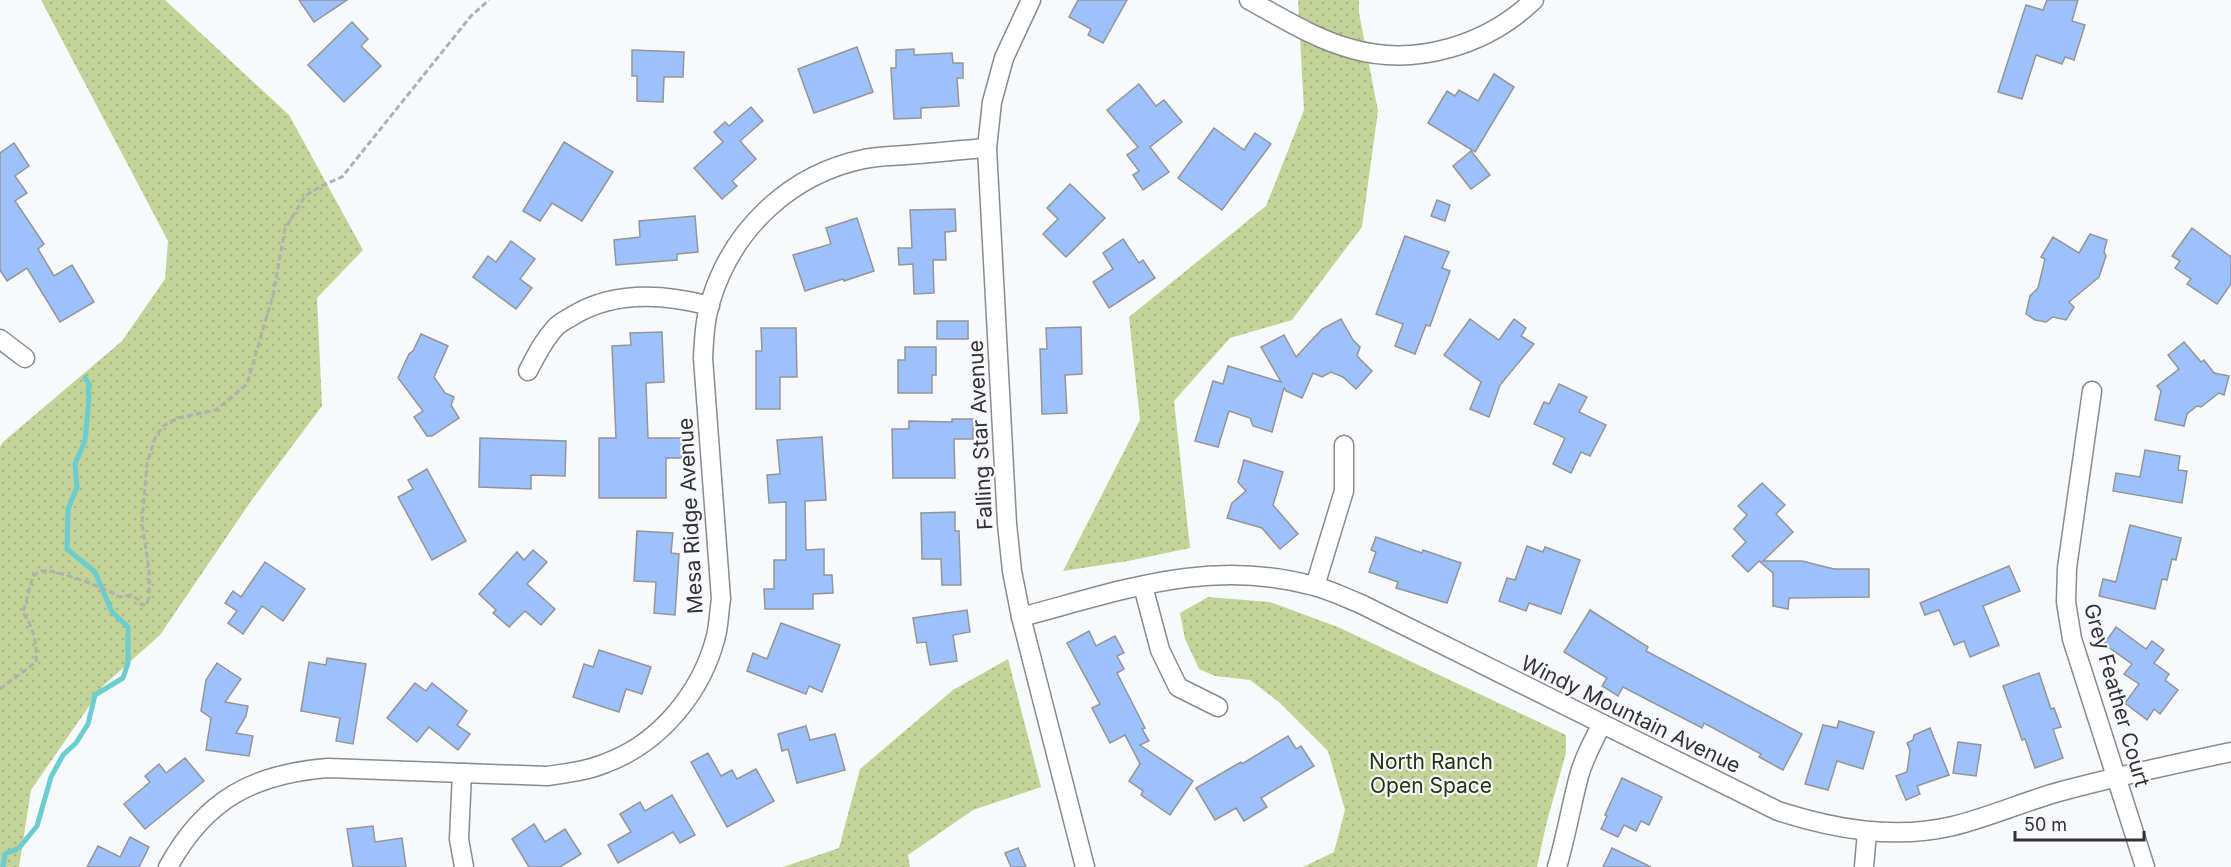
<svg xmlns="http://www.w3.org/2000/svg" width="2231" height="867" font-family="Inter,sans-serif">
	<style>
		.grass { fill: url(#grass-dots) }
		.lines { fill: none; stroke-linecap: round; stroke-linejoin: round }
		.stream { stroke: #6aced0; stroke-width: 5 }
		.building { fill: #9dc1fc; stroke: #939597; stroke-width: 1.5 }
		.street-casing { stroke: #898a8d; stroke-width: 21 }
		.path { stroke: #aeb0b2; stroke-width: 3; stroke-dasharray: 6 3; stroke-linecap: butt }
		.street { stroke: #fff; stroke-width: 18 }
		.labels { text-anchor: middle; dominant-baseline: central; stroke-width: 4.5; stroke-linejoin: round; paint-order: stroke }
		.street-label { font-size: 21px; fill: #323234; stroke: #f7f9fb }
		.park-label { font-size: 21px; fill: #293012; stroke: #f7f9fb }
	</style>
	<defs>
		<pattern id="grass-dots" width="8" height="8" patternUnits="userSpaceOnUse" patternTransform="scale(1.5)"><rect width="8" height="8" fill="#c4d397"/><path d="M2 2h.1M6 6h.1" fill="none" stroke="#a9b683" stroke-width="1.8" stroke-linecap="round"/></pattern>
	</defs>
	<rect width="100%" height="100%" fill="#f7f9fb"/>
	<g class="grass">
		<path d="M41 0H165L289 115 363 250 317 298 322 406 251 501 160 635 103 686 31 790 19 867H0V447L3 442 122 341 165 279 168 241Z"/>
		<path d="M1298 0H1359V13L1378 111 1362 227 1292 320 1230 338 1174 401 1190 548 1128 561 1063 571 1140 420 1129 317 1266 206 1304 110Z"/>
		<path d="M1208 597 1270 602 1338 627 1566 735V753L1546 825 1537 867H1303L1334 852 1345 810 1328 751 1279 702 1250 680 1215 676 1199 669 1185 639 1180 613Z"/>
		<path d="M1008 659 1041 787 973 810 908 855 910 867H783L839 848 860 769 953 690Z"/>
	</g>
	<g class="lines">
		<path class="stream" d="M3 867 5 854 19 848 37 826 51 777 63 755 76 743 88 724 95 695 123 678 128 663V627L112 612 95 572 67 549 68 509 77 487 75 464 85 441 89 398 88 390 90 386 85 378"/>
	</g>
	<g class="building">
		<path d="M299 0H347L314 22Z"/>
		<path d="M1078 0H1127L1103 43 1088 35 1091 29 1069 17Z"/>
		<path d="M2047 0H2078L2072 21 2085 25 2074 60 2065 57 2062 64 2036 55 2022 99 1998 92 2026 5 2043 10Z"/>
		<path d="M352 22 368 39 361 46 381 66 344 102 308 65Z"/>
		<path d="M857 47 873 92 814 113 798 69Z"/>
		<path d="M914 49V55L952 53 953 63H963V78H957L959 106 921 108V118L894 119 891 68H896V50Z"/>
		<path d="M632 50 684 52 683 77H664L663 102 637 101V76H632Z"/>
		<path d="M1494 74 1514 87 1475 152 1428 123 1447 91 1455 96 1459 90 1478 101Z"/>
		<path d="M1139 84 1156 106 1164 100 1182 122 1150 147 1169 172 1143 190 1133 175 1139 171 1127 155 1138 147 1107 110Z"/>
		<path d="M751 107 763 121 740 141 756 159 732 181 737 186 722 199 694 168 723 142 714 132 725 122 729 126Z"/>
		<path d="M1214 128 1244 150 1255 133 1271 144 1222 210 1178 178Z"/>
		<path d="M564 142 613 172 582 221 552 203 540 221 523 211Z"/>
		<path d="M14 143 29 166 15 176 27 193 15 201 44 244 38 249 54 276 72 265 94 302 60 322 27 268 7 281 0 270V153Z"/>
		<path d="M1471 151 1490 175 1471 189 1453 166Z"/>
		<path d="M1070 184 1105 218 1066 257 1043 234 1058 219 1047 208Z"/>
		<path d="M1437 200 1450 205 1445 221 1431 216Z"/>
		<path d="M955 209 956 231 945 232 946 260H933L934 293 914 294 913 264 899 265 898 248H912L910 210Z"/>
		<path d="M695 216 698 252 677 254V260L616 265 614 240 640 237 639 221Z"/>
		<path d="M857 218 874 271 844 281 843 279 805 291 793 255 831 244 826 228Z"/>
		<path d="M2192 228 2231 257V284L2217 304 2187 284 2191 279 2175 268 2180 261 2172 256Z"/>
		<path d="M2090 234 2107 240 2104 252 2106 256 2099 277 2069 302 2074 307 2066 320 2053 317 2046 322 2035 320 2026 314 2030 296 2038 288 2045 259 2041 257 2053 237 2079 253Z"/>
		<path d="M1405 236 1449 252 1442 268 1450 271 1430 326 1426 325 1415 354 1395 346 1403 324 1376 314Z"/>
		<path d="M1123 239 1139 263 1143 260 1155 278 1109 308 1093 282 1113 269 1103 253Z"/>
		<path d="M511 241 535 259 520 279 532 288 516 309 473 277 488 256 496 262Z"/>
		<path d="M1341 319 1353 340 1360 347 1357 356 1372 371 1356 389 1343 377 1331 372 1322 377 1313 373 1302 398 1286 391 1284 388 1272 432 1253 426 1250 418 1229 411 1218 447 1195 441 1213 381 1223 384 1228 366 1281 382 1261 347 1284 335 1296 357 1322 329Z"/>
		<path d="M1470 319 1499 340 1514 319 1526 328 1521 336 1534 344 1500 385 1489 417 1470 409 1481 382 1444 355Z"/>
		<rect x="937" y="321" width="31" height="18"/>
		<path d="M1081 327 1082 374 1065 375 1067 413 1042 414 1040 349H1047L1046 328Z"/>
		<path d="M761 328H796L797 377H780V409H756V351H762Z"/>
		<path d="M662 332 664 382 646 383 648 438H682V458H666V498H599V438H616L612 346 631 345 630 333Z"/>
		<path d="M421 334 448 346 434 377 445 393 454 397 451 405 459 418 432 436H427L414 417 423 411 398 378 409 354 413 351Z"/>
		<path d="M2184 342 2201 362 2204 360 2214 373 2229 376 2224 395 2219 393 2201 407 2197 406 2187 414 2184 426 2155 420 2161 391 2157 386 2179 369 2168 355Z"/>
		<path d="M905 347H936V375H932V393H898V360H905Z"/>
		<path d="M1559 384 1587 397 1579 412 1606 425 1590 456 1581 452 1571 473 1553 464 1565 438 1534 424 1544 402 1549 404Z"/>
		<path d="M952 419H973V439H954L955 478H893L892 429H909V421L952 422Z"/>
		<path d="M822 437 826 500 805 501 806 550 824 549V575H832L833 593 813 594V609H765L764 589H774V560H786V502L769 503 767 475 780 474 777 440Z"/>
		<path d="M480 438 566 441 565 476 531 475V489L479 487Z"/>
		<path d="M2145 450 2180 456 2178 470 2187 471 2182 503 2113 491 2116 473 2140 477Z"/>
		<path d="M1244 460 1283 472 1273 505 1298 534 1280 549 1262 528 1227 518 1232 503 1246 491 1238 482Z"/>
		<path d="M427 469 466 541 432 560 398 497 413 489 408 480Z"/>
		<path d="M1762 483 1785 505 1776 514 1793 532 1763 561H1802L1834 569H1869V597L1789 598 1788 609 1773 606V573L1759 561 1748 572 1732 556 1746 542 1734 529 1747 515 1738 506Z"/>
		<path d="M955 512V531H959L961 585H942L941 559H922L921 513Z"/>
		<path d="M2130 525 2181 538 2176 560 2172 559 2167 580 2162 579 2155 609 2099 596 2103 579 2116 582Z"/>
		<path d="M637 531 673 533 671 553 679 554 675 615 654 613 656 582 634 581Z"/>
		<path d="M1376 537 1422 553 1423 550 1461 563 1447 603 1396 588 1398 582 1369 572 1376 552 1371 550Z"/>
		<path d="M1527 546 1543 552 1545 547 1580 560 1561 614 1529 603 1526 611 1499 601 1507 578 1515 580Z"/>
		<path d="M533 550 547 562 527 584 555 609 541 625 525 611 509 627 493 613 496 610 479 594 517 552 524 560Z"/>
		<path d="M265 562 305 589 283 621 262 606 243 634 228 623 237 611 225 603 233 591 241 597Z"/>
		<path d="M2009 566 2020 591 1983 606 1999 645 1970 657 1964 641 1954 645 1939 610 1925 615 1920 603Z"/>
		<path d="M967 610 970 632 953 635 957 661 930 665 926 642 917 643 913 618Z"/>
		<path d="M1590 610 1648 647 1646 651 1802 734 1783 770 1759 757 1761 754 1704 723 1702 728 1623 687 1618 696 1602 686 1607 678 1564 652Z"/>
		<path d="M781 623 840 645 822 692 809 686 806 694 747 671 753 653 767 659Z"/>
		<path d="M2116 627 2146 649 2152 641 2164 650 2154 663 2169 674 2165 680 2178 690 2160 714 2154 709 2147 720 2125 703 2139 684 2124 674 2132 664 2104 644Z"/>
		<path d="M1089 631 1096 646 1115 636 1124 653 1117 656 1124 669 1117 673 1145 728 1142 729 1149 741 1140 745 1193 781 1170 815 1141 795 1143 791 1129 781 1140 764 1125 735 1110 743 1092 708 1100 704 1067 643Z"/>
		<path d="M599 650 651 667 642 694 626 689 619 712 573 697 584 664 593 667Z"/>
		<path d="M327 658 366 664 353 744 336 741 340 718 301 711 309 662 326 665Z"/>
		<path d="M217 663 241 679 225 702 248 706 246 716 236 733 253 736 249 756 206 750 211 718 201 711 206 680Z"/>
		<path d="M2039 673 2051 709 2054 708 2061 727 2053 729 2063 758 2035 768 2025 739 2022 740 2003 686Z"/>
		<path d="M415 683 426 691 432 683 467 711 457 725 470 734 458 750 429 727 417 742 387 718Z"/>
		<path d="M1839 721 1874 732 1863 769 1837 761 1828 790 1805 784 1823 725 1837 728Z"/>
		<path d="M806 726 810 740 835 734 845 770 797 783 788 749 782 751 778 734Z"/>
		<path d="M1930 728 1949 775 1917 786 1920 794 1906 800 1896 776 1907 772 1910 750 1907 743 1913 740 1914 735Z"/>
		<path d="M1288 736 1296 749 1301 746 1314 766 1261 798 1267 807 1244 821 1236 808 1215 820 1196 788 1241 762 1242 764Z"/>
		<path d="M1958 742 1981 745 1976 776 1953 773Z"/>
		<path d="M708 753 721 776 732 770 737 779 756 769 774 801 727 827 691 762Z"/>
		<path d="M185 758 204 781 145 829 124 804 150 782 145 776 159 764 166 773Z"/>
		<path d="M1622 778 1662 797 1649 825 1641 821 1636 831 1624 825 1618 837 1601 829 1607 816 1605 815Z"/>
		<path d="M672 795 695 835 680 843 673 832 618 863 608 845 631 832 620 814 640 802 645 811Z"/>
		<path d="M534 824 545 842 565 829 581 854 560 867H529L512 839Z"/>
		<path d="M373 826 375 842 402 838 406 867H353L347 829Z"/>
		<path d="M130 837 149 847 139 867H87L98 846 120 857Z"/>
		<path d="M1018 848 1026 867H1011L1005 853Z"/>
		<path d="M1612 848 1651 867H1603Z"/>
	</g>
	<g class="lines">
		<defs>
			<g id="street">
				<path d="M1031 0 1004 58 992 102 987 148 1007 524 1012 571 1021 617 1085 867"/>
				<path d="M1249 0C1282 18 1315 39 1352 49 1416 67 1487 45 1534 0"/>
				<path d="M0 339 25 358"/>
				<path d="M528 371C536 356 543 341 555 328 560 322 568 319 574 315 616 290 665 294 710 306"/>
				<path d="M2092 391 2067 568 2066 602 2072 639 2145 867"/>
				<path d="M1143 586 1160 650 1178 687 1218 707"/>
				<path d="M1315 586 1344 491V445"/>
				<path d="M1021 617C1121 591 1209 557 1314 586 1330 590 1346 598 1361 604L1778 811C1834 829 1894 840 1953 826 1990 817 2025 801 2062 791 2118 776 2174 764 2231 752"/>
				<path d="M462 773 459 839 464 867"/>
				<path d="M168 867C205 800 252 774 328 768L547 776C567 773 587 771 606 763 660 743 702 692 716 636 719 624 719 611 721 599L703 358C704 339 705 318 711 300 733 228 791 174 864 159 877 156 892 156 905 155 932 153 960 150 987 148"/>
				<path d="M1557 867C1566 837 1571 806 1579 776 1584 758 1593 741 1602 724"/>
				<path d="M1864 867 1867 832"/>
			</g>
		</defs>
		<use href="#street" class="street-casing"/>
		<path class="path" d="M0 689 36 662C37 643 34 628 23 613L33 576C34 575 41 571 42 571 54 568 110 590 120 597L131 595 139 600 142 605 147 603 149 597V570L142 522 147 464 155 438 163 426 178 418 216 410 247 384 273 295 285 229 305 196 321 186 342 177 471 16 489 0"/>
		<use href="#street" class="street"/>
	</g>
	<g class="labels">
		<g class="street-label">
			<text transform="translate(980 435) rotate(-93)">Falling Star Avenue</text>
			<text transform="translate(690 516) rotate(-93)">Mesa Ridge Avenue</text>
			<text transform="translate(2117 695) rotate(74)">Grey Feather Court</text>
			<text transform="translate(1631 714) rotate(26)">Windy Mountain Avenue</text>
		</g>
		<g class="park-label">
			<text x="1431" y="761">North Ranch<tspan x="1431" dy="24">Open Space</tspan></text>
		</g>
	</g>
	<path d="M2015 831v9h129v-9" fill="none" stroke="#323234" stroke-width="3"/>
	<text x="2024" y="831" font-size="18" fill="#323234" stroke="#f7f9fb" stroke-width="4.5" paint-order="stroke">50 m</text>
</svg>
